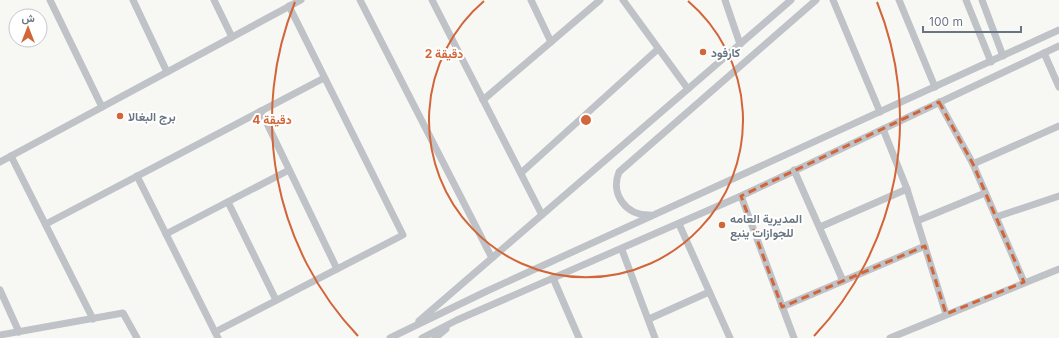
<svg xmlns="http://www.w3.org/2000/svg" width="1059" height="338" font-family="Inter,Vazirmatn,sans-serif">
	<style>
		.lines { fill: none; stroke-linecap: round; stroke-linejoin: round }
		.street { stroke: #bfc2c6; stroke-width: 7 }
		.marked { fill: none; stroke: #d26539; stroke-width: 3; stroke-dasharray: 8 5; stroke-linejoin: round }
		.ring { fill: none; stroke: #d26539; stroke-width: 2 }
		.poi-dot { fill: #d26539; stroke: #fff; stroke-width: 1.5 }
		.labels { text-anchor: middle; dominant-baseline: central; stroke-width: 4; stroke-linejoin: round; paint-order: stroke }
		.poi-label { font-size: 12px; font-weight: bold; fill: #697682; stroke: #fff; text-anchor: start }
		.centre { fill: #d26539; stroke: #fff; stroke-width: 2 }
		.ring-label { font-size: 12px; text-anchor: middle; font-weight: bold; fill: #d26539; stroke: #fff; stroke-width: 4; stroke-linejoin: round; paint-order: stroke }
	</style>
	<rect width="100%" height="100%" fill="#f7f7f4"/>
	<g class="lines">
		<g class="street">
			<path d="M50 0 102 107"/>
			<path d="M133 0 167 72"/>
			<path d="M214 0 232 37"/>
			<path d="M360 0 492 258"/>
			<path d="M432 0 542 215"/>
			<path d="M531 0 551 42"/>
			<path d="M623 0 688 89"/>
			<path d="M725 0 740 44"/>
			<path d="M833 0 880 112"/>
			<path d="M899 0 935 87"/>
			<path d="M966 0 991 62"/>
			<path d="M982 0 1003 56"/>
			<path d="M1044 53 1059 87"/>
			<path d="M483 100 600 0"/>
			<path d="M939 102 973 164 1024 282"/>
			<path d="M261 111 337 269"/>
			<path d="M883 129 907 189 946 314"/>
			<path d="M11 156 93 319"/>
			<path d="M0 162 301 0"/>
			<path d="M973 164 1059 126"/>
			<path d="M794 170 843 281"/>
			<path d="M521 173 658 49"/>
			<path d="M137 176 218 338"/>
			<path d="M741 196 794 338"/>
			<path d="M228 202 276 300"/>
			<path d="M650 215C626 216 610 194 619 172L816 0"/>
			<path d="M996 217 1059 196"/>
			<path d="M917 221 985 193"/>
			<path d="M46 224 324 78"/>
			<path d="M679 224 730 338"/>
			<path d="M820 227 907 189"/>
			<path d="M166 234 289 170"/>
			<path d="M622 250 655 338"/>
			<path d="M553 278 579 338"/>
			<path d="M0 290 19 332"/>
			<path d="M782 307 925 246"/>
			<path d="M649 319 709 292"/>
			<path d="M419 321 791 0"/>
			<path d="M215 332 403 235 289 6"/>
			<path d="M0 335 123 313 137 338"/>
			<path d="M390 338 487 291 1059 30"/>
			<path d="M422 338 457 320 741 196 1059 46"/>
			<path d="M435 338 446 329"/>
			<path d="M890 338 1059 269"/>
		</g>
	</g>
	<path class="marked" d="M939 102 973 164 1024 282 946 314 925 246 782 307 741 196Z"/>
	<g class="ring">
		<path d="M688 1A157 157 0 1 1 484 1"/>
		<path d="M358 336A314 314 0 0 1 295 2M877 2A314 314 0 0 1 814 336"/>
	</g>
	<g class="poi-dot">
		<circle cx="703" cy="52" r="4"/>
		<circle cx="120" cy="116" r="4"/>
		<circle cx="722" cy="225" r="4"/>
	</g>
	<g class="labels">
		<g class="poi-label">
			<text x="711" y="52">كارفود</text>
			<text x="128" y="116">برج البغالا</text>
			<text x="730" y="218">المديرية العامه<tspan x="730" dy="14">للجوازات ينبع</tspan></text>
		</g>
	</g>
	<circle cx="586" cy="120" r="6" class="centre"/>
	<g class="ring-label">
		<text x="444" y="58">2 دقيقة</text>
		<text x="272" y="124">4 دقيقة</text>
	</g>
	<g transform="translate(28 28)"><circle r="19" fill="#ffffff" stroke="#c3c8cd"/>
	<path d="M0-3L7 15L0 10L-7 15Z" fill="#d26539"/>
	<text y="-6" font-size="11" font-weight="bold" text-anchor="middle" fill="#697682">ش</text>
	</g>
	<path d="M923 26v6h98v-6" fill="none" stroke="#697682" stroke-width="2"/>
	<text x="929" y="26" font-size="12" fill="#697682" stroke="#ffffff" stroke-width="3" paint-order="stroke">100 m</text>
</svg>
